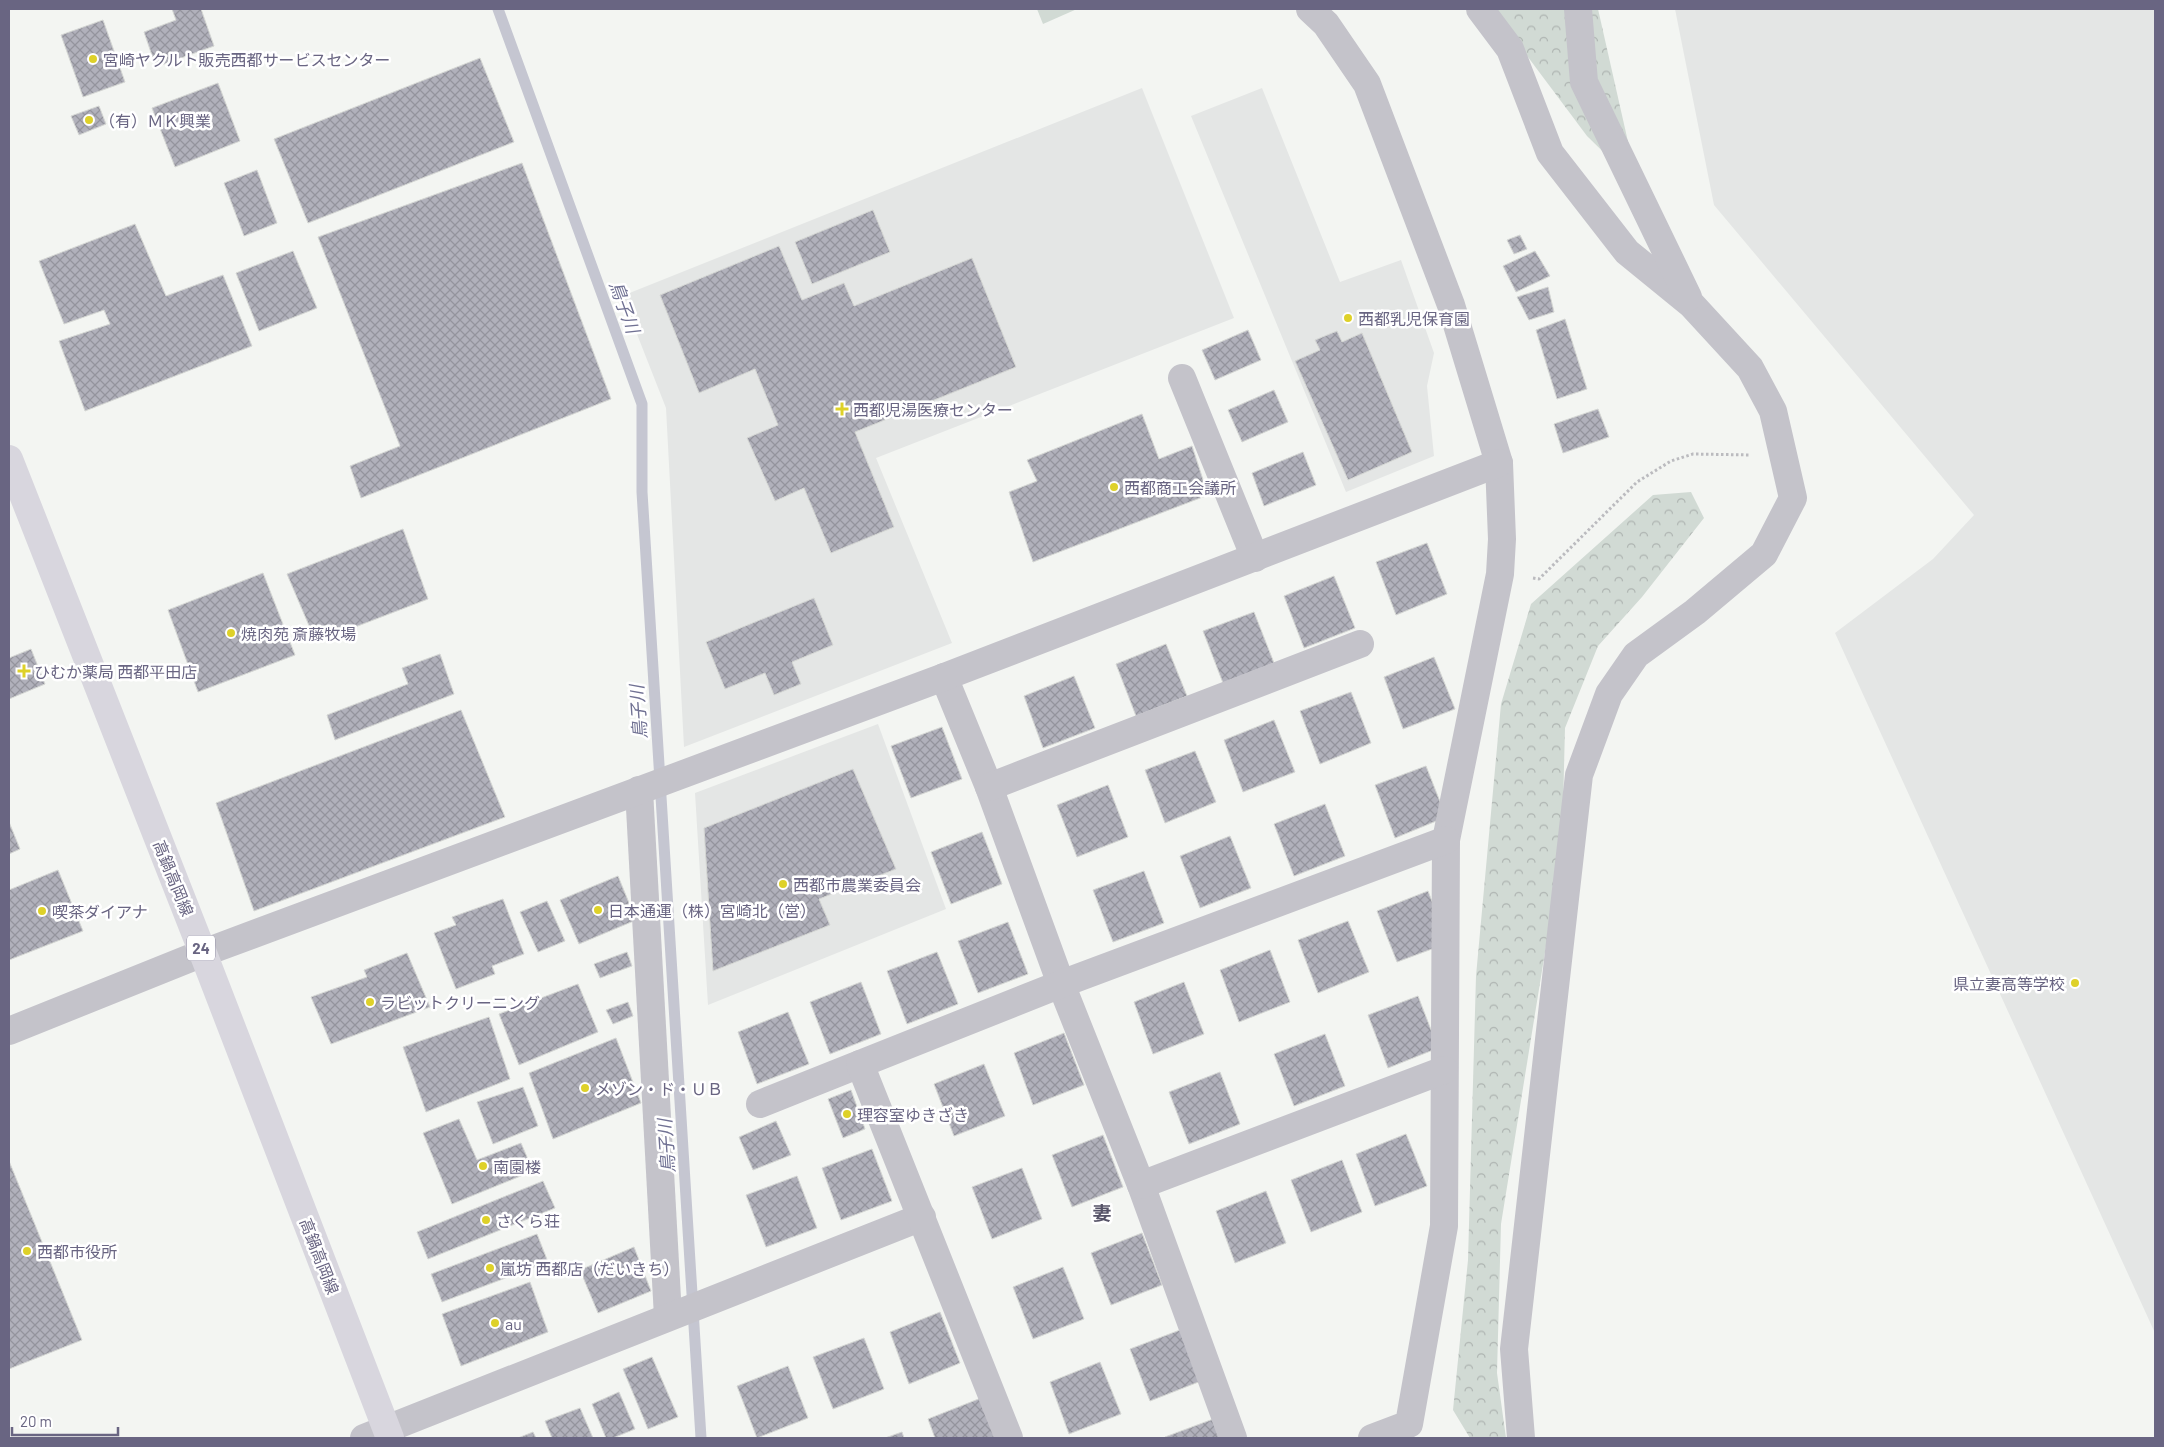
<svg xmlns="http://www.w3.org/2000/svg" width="2164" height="1447" font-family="Barlow,'Noto Sans JP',sans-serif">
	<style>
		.built { fill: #e4e6e5 }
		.green { fill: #d1dad4 }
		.forest { fill: url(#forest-crowns) }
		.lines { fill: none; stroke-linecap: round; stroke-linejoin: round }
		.stream { stroke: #c5c6d1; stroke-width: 11 }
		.building { fill: url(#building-cross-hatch); stroke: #d5d7d4 }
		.path { stroke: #bbbbbf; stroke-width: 3; stroke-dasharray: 2.5 2.5; stroke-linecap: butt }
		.minor { stroke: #c4c3ca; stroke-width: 28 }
		.major { stroke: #d8d6de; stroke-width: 28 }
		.poi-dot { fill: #ded129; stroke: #fff; stroke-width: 2 }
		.labels { text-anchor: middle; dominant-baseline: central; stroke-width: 5; stroke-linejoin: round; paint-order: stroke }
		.shield { fill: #fff; stroke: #9693a8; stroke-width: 1 }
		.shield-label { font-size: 15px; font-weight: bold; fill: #696582 }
		.poi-label { font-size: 16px; fill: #696582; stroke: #fff; text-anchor: start }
		.street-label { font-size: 16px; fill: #696582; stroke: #fff }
		.water-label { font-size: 18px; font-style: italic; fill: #707193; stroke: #fff }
		.quarter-label { font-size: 19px; font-weight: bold; fill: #565367; stroke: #fff }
	</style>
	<defs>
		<pattern id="forest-crowns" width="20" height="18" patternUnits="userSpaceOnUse" patternTransform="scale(1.25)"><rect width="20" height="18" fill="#d1dad4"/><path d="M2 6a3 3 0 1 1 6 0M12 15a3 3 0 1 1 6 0" fill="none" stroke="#aeb4b1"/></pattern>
		<pattern id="building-cross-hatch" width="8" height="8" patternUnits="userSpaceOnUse" patternTransform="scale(1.25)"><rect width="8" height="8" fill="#b1b1bb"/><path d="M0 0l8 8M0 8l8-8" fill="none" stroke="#94949d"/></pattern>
	</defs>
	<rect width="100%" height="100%" fill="#f3f5f2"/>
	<g class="built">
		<path d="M1675 9H2155V1333L1835 633 1933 559 1974 515 1714 205Z"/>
		<path d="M1142 88 1234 318 876 458 952 643 684 747 666 408 622 296Z"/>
		<path d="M1262 88 1340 282 1401 260 1434 353 1427 386 1434 456 1346 492 1191 116Z"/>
		<path d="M878 724 946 909 708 1005 695 793Z"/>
	</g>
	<path class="green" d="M1037 9H1077L1043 24Z"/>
	<g class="forest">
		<path d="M1492 9H1598L1638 186 1587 136Z"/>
		<path d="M1691 492 1704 518 1642 597 1598 646 1565 728 1562 847 1501 1224 1497 1373 1506 1438H1470L1453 1410 1468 1260 1476 976 1501 704 1531 604 1653 495Z"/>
	</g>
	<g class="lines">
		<path class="stream" d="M498 9 642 404V492L701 1438"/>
	</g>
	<g class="building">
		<path d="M172 9H201L214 46 156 67 144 32 176 20Z"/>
		<path d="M103 20 125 82 83 97 61 35Z"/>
		<path d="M480 58 514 142 308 223 274 139Z"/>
		<path d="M218 83 240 141 175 167 152 108Z"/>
		<path d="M99 106 106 124 79 135 71 116Z"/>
		<path d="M522 163 611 399 361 498 350 466 400 446 318 237Z"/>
		<path d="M257 170 277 223 244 236 224 183Z"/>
		<path d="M873 210 890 252 812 284 795 242Z"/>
		<path d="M135 224 166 296 223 275 252 346 85 411 59 341 110 324 104 310 64 324 39 261Z"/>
		<path d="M1520 235 1527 249 1514 254 1507 240Z"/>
		<path d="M779 246 802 300 844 283 854 306 972 258 1016 367 855 432 894 527 831 553 804 488 775 501 747 438 778 425 755 369 699 393 660 295Z"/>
		<path d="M293 251 317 308 259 331 236 273Z"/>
		<path d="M1535 251 1550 276 1516 292 1503 266Z"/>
		<path d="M1548 287 1554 312 1529 320 1517 297Z"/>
		<path d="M1565 319 1587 389 1557 399 1536 330Z"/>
		<path d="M1248 330 1261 360 1215 380 1202 350Z"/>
		<path d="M1337 331 1342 342 1362 333 1412 452 1348 480 1295 361 1320 350 1315 340Z"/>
		<path d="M1274 390 1288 422 1242 442 1228 410Z"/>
		<path d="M1598 409 1609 437 1563 453 1554 424Z"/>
		<path d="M1142 414 1159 459 1192 446 1208 495 1033 562 1009 492 1037 481 1027 460Z"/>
		<path d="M1303 452 1316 485 1264 506 1252 473Z"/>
		<path d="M403 529 428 599 316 642 287 574Z"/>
		<path d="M1427 543 1447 594 1396 615 1376 562Z"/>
		<path d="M263 573 295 655 198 692 168 610Z"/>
		<path d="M1334 576 1355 628 1304 648 1284 596Z"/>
		<path d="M814 598 833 645 792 662 801 684 774 695 765 673 725 689 706 642Z"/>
		<path d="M1254 612 1274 663 1223 683 1203 631Z"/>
		<path d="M1166 644 1187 696 1136 716 1116 664Z"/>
		<path d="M31 649 45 684 9 699V658Z"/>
		<path d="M440 654 454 694 335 740 327 715 408 684 402 668Z"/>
		<path d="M1434 657 1455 709 1403 729 1384 677Z"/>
		<path d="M1074 676 1095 728 1043 748 1024 696Z"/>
		<path d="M1351 692 1371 743 1320 764 1300 711Z"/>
		<path d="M461 710 505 817 254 911 216 803Z"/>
		<path d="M1274 720 1295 772 1243 792 1224 740Z"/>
		<path d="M942 727 962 779 911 798 891 746Z"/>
		<path d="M1195 751 1216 802 1165 823 1145 770Z"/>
		<path d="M1426 766 1446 817 1395 838 1375 785Z"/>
		<path d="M853 769 896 869 819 899 830 925 713 971 704 828Z"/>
		<path d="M1108 785 1128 837 1077 857 1057 805Z"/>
		<path d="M1325 804 1345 856 1294 876 1274 824Z"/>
		<path d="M9 822 20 849 9 854Z"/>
		<path d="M982 832 1002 884 951 904 931 852Z"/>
		<path d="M1230 836 1251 888 1200 908 1180 856Z"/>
		<path d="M58 870 83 931 9 960V890Z"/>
		<path d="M1144 871 1164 923 1113 942 1093 890Z"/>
		<path d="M618 876 636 920 579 944 560 900Z"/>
		<path d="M1428 891 1448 943 1397 962 1377 911Z"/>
		<path d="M503 899 524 954 492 966 495 974 456 989 434 933 456 925 452 917Z"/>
		<path d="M547 901 565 941 538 952 520 912Z"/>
		<path d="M1348 921 1369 972 1318 993 1298 940Z"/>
		<path d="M1008 922 1028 974 978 993 958 941Z"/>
		<path d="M1270 950 1290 1002 1239 1022 1220 970Z"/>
		<path d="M627 952 632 966 600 978 594 964Z"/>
		<path d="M937 952 958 1004 907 1024 887 971Z"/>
		<path d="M407 953 430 1007 331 1044 311 997 367 977 364 970Z"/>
		<path d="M861 982 881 1034 830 1054 810 1002Z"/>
		<path d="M1184 982 1204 1034 1153 1054 1134 1002Z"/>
		<path d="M578 984 598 1032 519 1065 499 1014Z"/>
		<path d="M1418 996 1438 1048 1388 1068 1368 1015Z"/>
		<path d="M628 1002 633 1016 613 1024 606 1010Z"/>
		<path d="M788 1012 809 1064 757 1084 738 1032Z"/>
		<path d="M489 1017 510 1079 426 1112 403 1047Z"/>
		<path d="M1064 1033 1084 1085 1033 1105 1014 1053Z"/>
		<path d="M1325 1034 1345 1086 1294 1106 1274 1054Z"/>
		<path d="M616 1038 641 1103 553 1139 529 1073Z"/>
		<path d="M984 1064 1005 1116 954 1136 934 1084Z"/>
		<path d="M1220 1072 1240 1124 1189 1144 1169 1092Z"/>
		<path d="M523 1087 538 1126 493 1144 477 1102Z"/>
		<path d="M851 1090 865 1129 843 1138 828 1099Z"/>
		<path d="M459 1119 477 1160 521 1143 533 1171 452 1204 423 1133Z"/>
		<path d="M776 1121 791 1155 753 1170 739 1137Z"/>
		<path d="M1406 1134 1427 1186 1375 1206 1356 1154Z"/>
		<path d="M1103 1135 1123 1187 1072 1207 1052 1155Z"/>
		<path d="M872 1149 892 1201 841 1220 822 1168Z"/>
		<path d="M1342 1160 1362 1212 1311 1232 1291 1180Z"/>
		<path d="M9 1161 82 1340 9 1369Z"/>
		<path d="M1022 1168 1042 1219 992 1239 972 1187Z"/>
		<path d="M797 1176 817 1228 766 1247 746 1195Z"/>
		<path d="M543 1181 555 1208 428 1259 417 1232Z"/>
		<path d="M1266 1191 1286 1243 1235 1263 1216 1211Z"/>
		<path d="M1142 1233 1162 1285 1111 1305 1091 1253Z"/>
		<path d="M537 1234 548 1262 442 1302 431 1274Z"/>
		<path d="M634 1247 651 1291 598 1313 580 1270Z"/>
		<path d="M1063 1267 1084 1319 1033 1339 1013 1287Z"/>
		<path d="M530 1282 548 1332 461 1366 442 1314Z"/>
		<path d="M940 1312 960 1363 909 1384 890 1332Z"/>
		<path d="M1180 1330 1201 1381 1150 1401 1130 1349Z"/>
		<path d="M864 1338 884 1389 833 1409 813 1357Z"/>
		<path d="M652 1357 678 1417 648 1429 623 1369Z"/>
		<path d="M1100 1362 1121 1414 1069 1434 1050 1382Z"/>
		<path d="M788 1366 808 1418 757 1438 737 1386Z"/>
		<path d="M619 1392 635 1429 613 1438H606L592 1404Z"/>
		<path d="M981 1398 997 1438H935L928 1419Z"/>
		<path d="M580 1408 593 1438H552L545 1421Z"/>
		<path d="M1216 1418 1223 1438H1165V1437Z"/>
		<path d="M533 1432 536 1438H518Z"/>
		<path d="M902 1432 904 1438H885Z"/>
	</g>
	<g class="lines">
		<path class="path" d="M1533 578 1539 579 1637 482 1671 461 1693 454 1751 455"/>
		<g class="minor">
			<path d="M1310 9 1326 24 1367 84 1451 305 1499 463 1502 539 1500 574 1446 840 1444 1226 1409 1424 1372 1438"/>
			<path d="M1480 9 1510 49 1550 153 1627 252 1692 305 1750 368 1773 411 1793 498 1764 554 1695 612 1636 655 1609 694 1579 775 1514 1349 1521 1438"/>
			<path d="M1578 9 1584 82 1688 297"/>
			<path d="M1182 378 1255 558"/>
			<path d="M944 677 989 787 1061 984 1141 1185 1233 1438"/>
			<path d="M989 787 1360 644"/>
			<path d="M639 790 668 1317"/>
			<path d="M9 1031 203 953 944 677 1499 463"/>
			<path d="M760 1104 860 1064"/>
			<path d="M1141 1185 1444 1070"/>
			<path d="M364 1438 922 1217"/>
			<path d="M1009 1438 860 1064 1061 984 1446 840"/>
		</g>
		<path class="major" d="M9 459 203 953 390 1438"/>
	</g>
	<g class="poi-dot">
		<circle cx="93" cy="59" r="5"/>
		<circle cx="89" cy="120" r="5"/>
		<circle cx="1348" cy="318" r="5"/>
		<path d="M839.5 401.5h5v5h5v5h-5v5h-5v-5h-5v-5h5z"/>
		<circle cx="1114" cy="487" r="5"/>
		<circle cx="231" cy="633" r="5"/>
		<path d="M21.5 663.5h5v5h5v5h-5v5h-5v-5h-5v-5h5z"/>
		<circle cx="783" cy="884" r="5"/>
		<circle cx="598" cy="910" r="5"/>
		<circle cx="42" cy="911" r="5"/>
		<circle cx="2075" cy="983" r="5"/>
		<circle cx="370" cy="1002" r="5"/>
		<circle cx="585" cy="1088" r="5"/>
		<circle cx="847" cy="1114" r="5"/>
		<circle cx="483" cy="1166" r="5"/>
		<circle cx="486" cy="1220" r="5"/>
		<circle cx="27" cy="1251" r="5"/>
		<circle cx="490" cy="1268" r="5"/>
		<circle cx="495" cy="1323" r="5"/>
	</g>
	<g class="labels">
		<rect class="shield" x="187" y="935.5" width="28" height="25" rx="4"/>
		<g class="shield-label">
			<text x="201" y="948">24</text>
		</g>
		<g class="poi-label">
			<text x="103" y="59">宮崎ヤクルト販売西都サービスセンター</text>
			<text x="99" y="120">（有）ＭＫ興業</text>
			<text x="1358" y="318">西都乳児保育園</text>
			<text x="853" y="409">西都児湯医療センター</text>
			<text x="1124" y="487">西都商工会議所</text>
			<text x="241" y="633">焼肉苑 斎藤牧場</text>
			<text x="34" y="671">ひむか薬局 西都平田店</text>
			<text x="793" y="884">西都市農業委員会</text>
			<text x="608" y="910">日本通運（株）宮崎北（営）</text>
			<text x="52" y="911">喫茶ダイアナ</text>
			<text x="2065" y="983" text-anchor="end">県立妻高等学校</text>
			<text x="380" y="1002">ラビットクリーニング</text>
			<text x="595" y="1088">メゾン・ド・ＵＢ</text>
			<text x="857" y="1114">理容室ゆきざき</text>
			<text x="493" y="1166">南園楼</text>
			<text x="496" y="1220">さくら荘</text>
			<text x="37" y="1251">西都市役所</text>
			<text x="500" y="1268">嵐坊 西都店（だいきち）</text>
			<text x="505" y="1323">au</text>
		</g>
		<g class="street-label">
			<text transform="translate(174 878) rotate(68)">高鍋高岡線</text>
			<text transform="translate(320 1256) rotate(69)">高鍋高岡線</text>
		</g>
		<g class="water-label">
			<text transform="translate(625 307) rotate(70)">鳥子川</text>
			<text transform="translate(638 712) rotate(-94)">鳥子川</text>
			<text transform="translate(666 1146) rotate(-94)">鳥子川</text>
		</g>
		<g class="quarter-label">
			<text x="1102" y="1212">妻</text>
		</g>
	</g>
	<rect width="2164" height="1447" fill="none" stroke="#696582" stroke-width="20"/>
	<path d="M12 1427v8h106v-8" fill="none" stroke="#696582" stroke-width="2.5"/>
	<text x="20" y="1427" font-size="15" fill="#696582" stroke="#ffffff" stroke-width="4" paint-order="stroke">20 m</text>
</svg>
